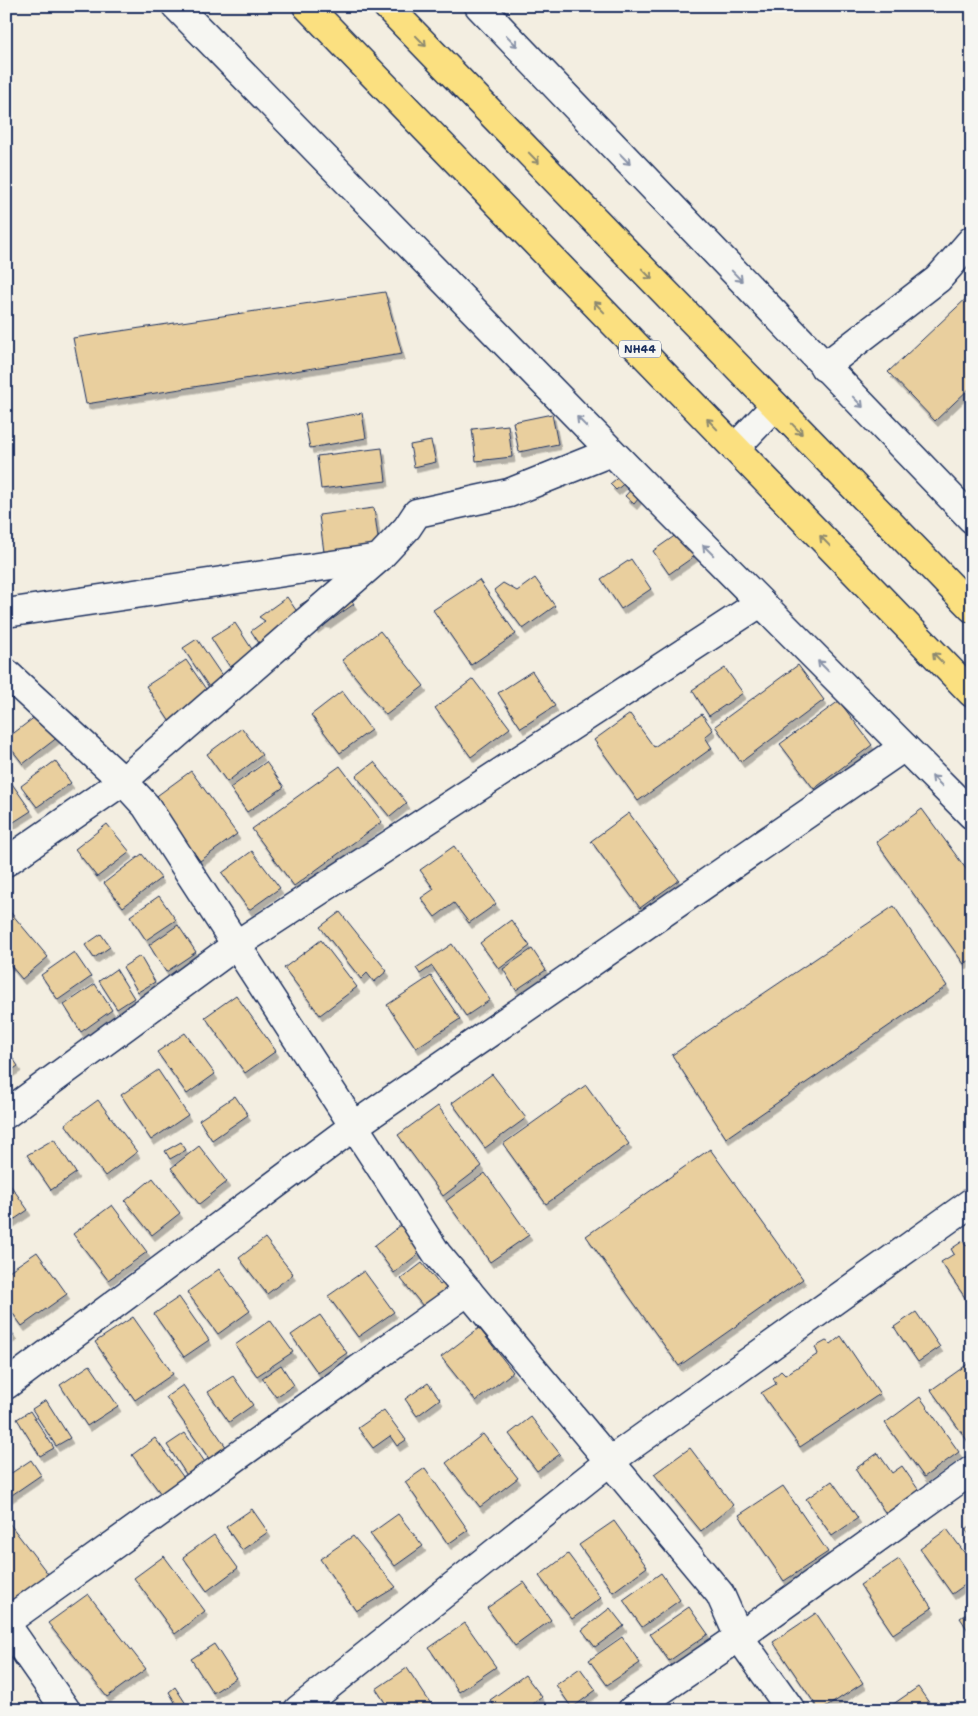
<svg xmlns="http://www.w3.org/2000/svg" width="978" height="1716" font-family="'Shantell Sans',sans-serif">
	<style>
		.building { fill: #e9cf9e; stroke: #1b2f5e; filter: url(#shadow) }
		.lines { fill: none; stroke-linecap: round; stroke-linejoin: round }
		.minor-casing { stroke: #1b2f5e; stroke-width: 31 }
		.highway-casing { stroke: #1b2f5e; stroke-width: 31 }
		.minor { stroke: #f6f6f2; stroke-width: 28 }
		.highway { stroke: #fbe080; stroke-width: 28 }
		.oneway { stroke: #8b886f }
		.oneway2 { stroke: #8892a8 }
		.labels { text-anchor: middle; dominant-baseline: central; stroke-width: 4.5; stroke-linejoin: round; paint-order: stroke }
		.shield { fill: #f6f6f2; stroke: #5d6b8a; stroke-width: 1 }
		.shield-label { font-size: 11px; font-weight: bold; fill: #1b2f5e }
	</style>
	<defs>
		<filter id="shadow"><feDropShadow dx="3" dy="5.5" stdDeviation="0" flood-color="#0004"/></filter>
	</defs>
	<rect width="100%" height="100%" fill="#f3eee1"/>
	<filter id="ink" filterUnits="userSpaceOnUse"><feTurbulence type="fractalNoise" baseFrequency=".02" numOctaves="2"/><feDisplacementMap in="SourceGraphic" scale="10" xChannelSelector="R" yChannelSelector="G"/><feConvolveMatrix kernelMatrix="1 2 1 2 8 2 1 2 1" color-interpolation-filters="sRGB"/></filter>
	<g filter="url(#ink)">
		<g class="building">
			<path d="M385 292 402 354 86 404 73 338Z"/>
			<path d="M972 293V386L935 421 888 372Z"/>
			<path d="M362 413 366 438 310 448 305 423Z"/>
			<path d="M552 414 558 444 519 452 513 422Z"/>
			<path d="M508 425 512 457 476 461 472 429Z"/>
			<path d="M431 441 436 462 414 467 410 445Z"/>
			<path d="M382 448 386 481 321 489 317 456Z"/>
			<path d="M621 475 626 482 616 490 610 484Z"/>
			<path d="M634 486 643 493 634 504 625 496Z"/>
			<path d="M374 508 379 545 324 552 319 515Z"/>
			<path d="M683 530 699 553 669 574 653 551Z"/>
			<path d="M631 559 651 589 621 609 601 579Z"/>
			<path d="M535 578 555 606 523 629 494 590 503 583 517 591Z"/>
			<path d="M479 580 516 634 471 665 433 610Z"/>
			<path d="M347 593 354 604 327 623 323 622 315 628 300 605 308 600 315 609Z"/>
			<path d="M287 597 309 629 268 656 251 631 265 621 259 617Z"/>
			<path d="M235 623 259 660 242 671 237 663 230 667 211 638Z"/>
			<path d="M380 631 424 686 386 715 342 660Z"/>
			<path d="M197 639 225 680 211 690 183 648Z"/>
			<path d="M186 660 210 695 170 722 146 686Z"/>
			<path d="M798 665 824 700 741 762 715 726Z"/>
			<path d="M725 668 743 693 709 716 692 690Z"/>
			<path d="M532 671 555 706 521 728 498 693Z"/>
			<path d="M473 679 510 728 471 757 435 708Z"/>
			<path d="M342 691 371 730 340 753 311 715Z"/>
			<path d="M839 701 872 745 814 789 780 744Z"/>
			<path d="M40 713 58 737 23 764 6 742V739Z"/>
			<path d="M630 714 654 747 702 714 713 730 705 737 712 748 638 801 594 740Z"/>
			<path d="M242 728 262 755 227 782 207 754Z"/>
			<path d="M55 761 71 783 37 807 21 786Z"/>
			<path d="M266 762 284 787 247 812 230 788Z"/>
			<path d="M374 762 407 803 390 817 356 776Z"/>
			<path d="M340 766 382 822 294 886 252 829Z"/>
			<path d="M191 771 237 834 200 861 154 798Z"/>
			<path d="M6 775 31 811 6 827Z"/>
			<path d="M922 809 972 877V959L964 964 876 842Z"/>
			<path d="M629 813 679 880 640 908 591 841Z"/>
			<path d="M107 824 130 852 97 877 75 849Z"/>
			<path d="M454 846 496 904 469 923 454 903 435 917 421 898 434 889 420 870Z"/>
			<path d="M252 851 280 888 249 910 222 873Z"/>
			<path d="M142 854 161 878 123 907 104 883Z"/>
			<path d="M159 896 176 920 146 940 130 916Z"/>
			<path d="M894 906 947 986 726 1138 672 1055Z"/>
			<path d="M6 907 48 957 22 979 6 960Z"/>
			<path d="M340 912 387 971 374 982 367 973 361 979 320 927Z"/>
			<path d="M511 920 530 946 499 969 480 943Z"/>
			<path d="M178 925 196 952 166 972 149 945Z"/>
			<path d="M101 934 110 947 94 958 85 945Z"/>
			<path d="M321 940 357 987 320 1015 284 968Z"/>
			<path d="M452 944 490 1000 466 1016 432 966 420 974 416 968Z"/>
			<path d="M532 949 546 970 516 990 503 969Z"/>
			<path d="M74 952 91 977 58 1000 41 975Z"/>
			<path d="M140 956 155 982 138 992 123 967Z"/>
			<path d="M116 969 134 998 117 1009 99 981Z"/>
			<path d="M431 976 460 1019 416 1048 387 1005Z"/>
			<path d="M95 984 112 1010 81 1032 64 1005Z"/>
			<path d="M236 995 276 1051 245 1073 205 1017Z"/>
			<path d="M185 1033 215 1074 187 1094 157 1052Z"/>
			<path d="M6 1048 18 1066 6 1074Z"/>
			<path d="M158 1070 188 1115 151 1140 121 1095Z"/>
			<path d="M492 1074 526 1118 485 1148 452 1103Z"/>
			<path d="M586 1085 629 1144 546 1204 503 1144Z"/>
			<path d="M235 1096 248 1115 212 1140 199 1120Z"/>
			<path d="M98 1100 137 1152 105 1176 65 1124Z"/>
			<path d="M438 1106 482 1166 443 1196 398 1135Z"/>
			<path d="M54 1139 76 1173 51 1190 27 1155Z"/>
			<path d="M181 1142 186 1150 170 1159 165 1151Z"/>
			<path d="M199 1146 227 1182 199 1204 171 1168Z"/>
			<path d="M710 1149 803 1279 679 1366 586 1236Z"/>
			<path d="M485 1173 529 1235 490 1262 446 1201Z"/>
			<path d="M153 1178 180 1213 152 1235 125 1201Z"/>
			<path d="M6 1179 28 1210 6 1225Z"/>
			<path d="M112 1205 147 1252 108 1280 73 1234Z"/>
			<path d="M401 1225 422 1251 394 1273 374 1246Z"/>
			<path d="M265 1238 293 1274 267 1294 239 1258Z"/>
			<path d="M963 1241 966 1246 972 1242V1308L941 1262 954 1254 951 1249Z"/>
			<path d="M37 1252 67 1294 22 1326 6 1304V1273Z"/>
			<path d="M422 1263 440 1285 451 1276 459 1287 427 1311 401 1279Z"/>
			<path d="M219 1269 250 1311 218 1334 187 1292Z"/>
			<path d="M364 1271 394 1312 358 1337 328 1296Z"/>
			<path d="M179 1297 209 1340 184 1357 154 1314Z"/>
			<path d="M916 1312 940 1347 918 1362 894 1327Z"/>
			<path d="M320 1315 347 1353 318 1373 291 1335Z"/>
			<path d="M133 1317 173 1374 135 1400 95 1342Z"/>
			<path d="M270 1320 293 1352 257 1376 235 1345Z"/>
			<path d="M6 1324 14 1335 6 1340Z"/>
			<path d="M479 1328 513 1372 476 1401 441 1357Z"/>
			<path d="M841 1336 880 1394 800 1447 761 1393 776 1384 773 1378 781 1371 785 1375 818 1354 815 1347 826 1341 831 1344Z"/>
			<path d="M972 1361V1447L931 1390Z"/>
			<path d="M90 1365 118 1406 87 1426 60 1385Z"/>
			<path d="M281 1365 294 1385 276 1397 262 1378Z"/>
			<path d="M233 1376 253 1405 229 1422 208 1392Z"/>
			<path d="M428 1383 440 1399 417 1416 405 1399Z"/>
			<path d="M183 1385 229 1451 212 1463 166 1397Z"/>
			<path d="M920 1397 959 1452 924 1477 885 1423Z"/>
			<path d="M46 1400 70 1438 56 1446 32 1409Z"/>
			<path d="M384 1410 406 1440 397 1446 390 1436 373 1448 358 1428Z"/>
			<path d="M30 1411 54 1448 40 1456 17 1419Z"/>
			<path d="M531 1417 560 1454 537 1471 509 1434Z"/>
			<path d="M185 1433 209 1468 190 1480 167 1445Z"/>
			<path d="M483 1434 518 1478 480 1507 446 1463Z"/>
			<path d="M155 1438 184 1478 161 1494 132 1455Z"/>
			<path d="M690 1448 733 1505 701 1531 654 1474Z"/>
			<path d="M878 1453 892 1473 902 1466 920 1492 887 1515 855 1469Z"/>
			<path d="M31 1460 41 1475 6 1499V1468L10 1474Z"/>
			<path d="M425 1468 468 1530 448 1544 405 1482Z"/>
			<path d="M832 1481 858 1518 832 1536 806 1499Z"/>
			<path d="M783 1486 828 1552 784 1581 739 1515Z"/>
			<path d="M252 1509 268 1532 242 1550 226 1527Z"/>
			<path d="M398 1514 423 1546 395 1566 370 1534Z"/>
			<path d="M614 1521 647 1567 613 1592 579 1545Z"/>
			<path d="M9 1523 52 1579 6 1613V1525Z"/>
			<path d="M972 1525V1539L965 1529Z"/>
			<path d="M947 1529 972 1563V1580L952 1594 920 1549Z"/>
			<path d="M214 1535 238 1568 207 1591 183 1557Z"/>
			<path d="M353 1536 396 1587 356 1611 320 1559Z"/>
			<path d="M568 1554 601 1598 572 1619 539 1576Z"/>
			<path d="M164 1556 205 1611 175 1634 134 1578Z"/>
			<path d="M899 1559 932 1608 893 1634 860 1585Z"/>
			<path d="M661 1573 680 1600 642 1627 623 1600Z"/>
			<path d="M524 1582 551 1620 515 1646 487 1608Z"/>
			<path d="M88 1594 146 1669 107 1697 48 1623Z"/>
			<path d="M689 1607 708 1634 669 1661 650 1634Z"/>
			<path d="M610 1608 624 1626 595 1647 582 1630Z"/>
			<path d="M969 1612 972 1616V1636L960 1618Z"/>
			<path d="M816 1613 863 1683 822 1710H819L773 1642Z"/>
			<path d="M465 1623 496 1667 459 1692 429 1648Z"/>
			<path d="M622 1637 640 1663 607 1685 589 1660Z"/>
			<path d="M214 1644 236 1678 213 1693 191 1659Z"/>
			<path d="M407 1668 433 1707 429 1710H390L376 1689Z"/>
			<path d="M580 1668 596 1690 572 1708 556 1685Z"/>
			<path d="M525 1675 542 1697 525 1710H497L490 1700Z"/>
			<path d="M175 1687 190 1710H163L175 1702 169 1692Z"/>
			<path d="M918 1687 934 1710H892L889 1707Z"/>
		</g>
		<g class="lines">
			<defs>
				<g id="minor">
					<path d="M176 6 657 498 972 815"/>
					<path d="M479 6 972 519"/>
					<path d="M824 367 938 279 972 240"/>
					<path d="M735 448 775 406"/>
					<path d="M6 613 379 558 407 528 417 513 509 493 611 452"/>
					<path d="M6 673 123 781 146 806 437 1254 720 1594 739 1637 791 1710"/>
					<path d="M6 862 123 781 379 558"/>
					<path d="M6 1114 236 945 760 603"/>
					<path d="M6 1385 354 1126 904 747"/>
					<path d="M6 1622 468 1291"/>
					<path d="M6 1624 66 1710"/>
					<path d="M298 1710 610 1461 972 1202"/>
					<path d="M632 1710 739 1637 972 1470"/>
				</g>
				<g id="highway">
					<path d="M307 6 972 693"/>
					<path d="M387 6 972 608"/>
				</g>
			</defs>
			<use href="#minor" class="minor-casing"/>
			<use href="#highway" class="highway-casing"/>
			<use href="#minor" class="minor"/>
			<use href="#highway" class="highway"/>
		</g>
		<defs><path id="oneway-shaft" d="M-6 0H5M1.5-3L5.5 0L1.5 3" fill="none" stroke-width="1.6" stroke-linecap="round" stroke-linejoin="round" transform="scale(1.25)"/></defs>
		<g class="oneway">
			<use href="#oneway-shaft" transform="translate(421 41) rotate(46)"/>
			<use href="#oneway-shaft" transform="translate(534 158) rotate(46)"/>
			<use href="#oneway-shaft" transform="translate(647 274) rotate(46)"/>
			<use href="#oneway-shaft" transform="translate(599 307) rotate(-134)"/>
			<use href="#oneway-shaft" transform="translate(712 424) rotate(-134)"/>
			<use href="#oneway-shaft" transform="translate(797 429) rotate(46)"/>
			<use href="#oneway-shaft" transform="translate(825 541) rotate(-134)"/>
			<use href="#oneway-shaft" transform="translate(938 658) rotate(-134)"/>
		</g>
		<g class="oneway2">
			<use href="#oneway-shaft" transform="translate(512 41) rotate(46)"/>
			<use href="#oneway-shaft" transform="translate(625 159) rotate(46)"/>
			<use href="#oneway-shaft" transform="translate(737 276) rotate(46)"/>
			<use href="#oneway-shaft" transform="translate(858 402) rotate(46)"/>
			<use href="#oneway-shaft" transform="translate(582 422) rotate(-134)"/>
			<use href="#oneway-shaft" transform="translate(708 550) rotate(-135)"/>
			<use href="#oneway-shaft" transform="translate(823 666) rotate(-135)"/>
			<use href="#oneway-shaft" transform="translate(937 781) rotate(-135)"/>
		</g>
	</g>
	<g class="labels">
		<rect class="shield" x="619" y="340.5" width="42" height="17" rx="4"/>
		<g class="shield-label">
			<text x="640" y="349">NH44</text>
		</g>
	</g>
	<rect width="978" height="1716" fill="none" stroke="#f6f6f2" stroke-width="25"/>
	<rect x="12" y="12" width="953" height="1691" fill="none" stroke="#1b2f5e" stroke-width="2" filter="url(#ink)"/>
</svg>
